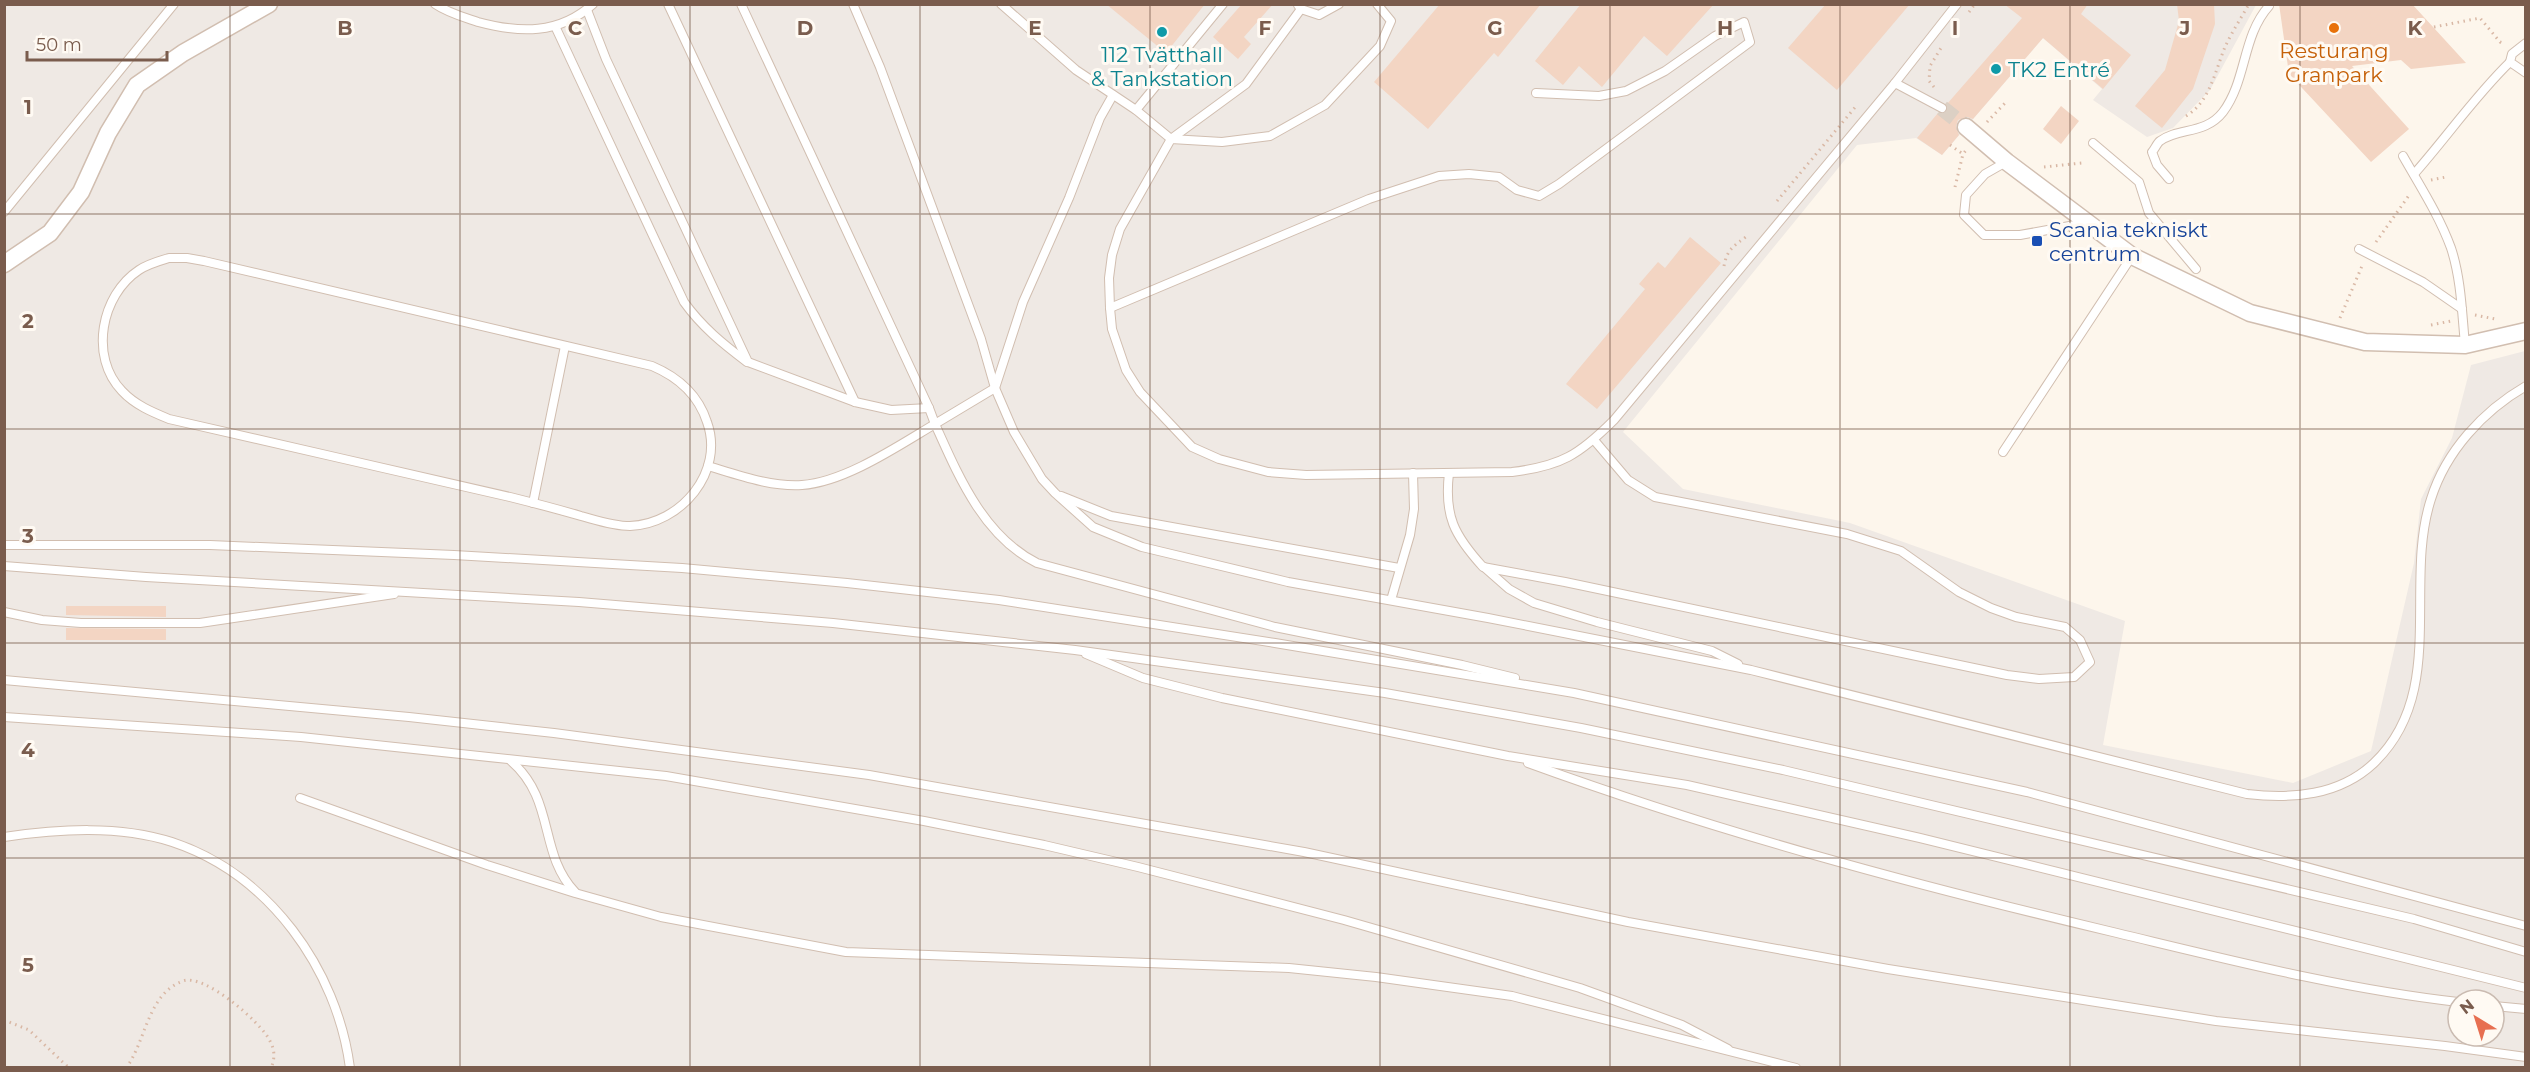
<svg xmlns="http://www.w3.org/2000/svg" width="2530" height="1072" font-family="Montserrat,sans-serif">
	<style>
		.industrial { fill: #efe9e4; fill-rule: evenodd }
		.building { fill: #f3d5c3 }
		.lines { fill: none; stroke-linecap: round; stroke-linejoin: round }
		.street-tunnel { stroke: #dcd0c4; stroke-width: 16; stroke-dasharray: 16 8; stroke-linecap: butt }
		.lane-casing { stroke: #d1beb0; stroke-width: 10 }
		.street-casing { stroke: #d1beb0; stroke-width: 19 }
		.path { stroke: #d9b8a5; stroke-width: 3; stroke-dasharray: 1.5 4.5; stroke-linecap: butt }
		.lane { stroke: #fff; stroke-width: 8 }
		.street { stroke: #fff; stroke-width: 16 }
		.grid { fill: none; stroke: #7a5c4d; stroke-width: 1.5; stroke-opacity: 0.55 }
		.food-dot { fill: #e8710a; stroke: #fffaf3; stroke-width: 2 }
		.culture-dot { fill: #0f9aa8; stroke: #fffaf3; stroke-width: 2 }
		.transit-dot { fill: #1a4fb4; stroke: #fffaf3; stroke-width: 2 }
		.labels { text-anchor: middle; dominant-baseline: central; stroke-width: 6; stroke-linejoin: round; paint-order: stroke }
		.food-label { font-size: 21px; fill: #c56008; stroke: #fffaf3 }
		.culture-label { font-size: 21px; fill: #0d838f; stroke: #fffaf3 }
		.transit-label { font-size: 21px; fill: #164399; stroke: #fffaf3; text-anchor: start }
		.grid-label { font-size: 20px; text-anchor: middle; font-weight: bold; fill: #7a5c4d; stroke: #fffaf3; stroke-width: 6; stroke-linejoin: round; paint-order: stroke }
	</style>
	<rect width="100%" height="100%" fill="#fdf6ec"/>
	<path class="industrial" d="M5 5H2256L2210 90 2173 128 2147 137 2093 100 2102 89 2043 38 1942 155 1916 138 1857 145 1623 432 1683 489 1850 523 2125 621 2103 745 2293 783 2371 751 2414 563 2421 499 2452 438 2471 365 2525 351V1067L5 1068ZM2458 1000H2494V1036H2458Z"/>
	<g class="building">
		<path d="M1106 4H1205L1166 53Z"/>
		<path d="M1242 4H1273L1244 37 1251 44 1238 59 1213 37Z"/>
		<path d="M1440 4H1541L1498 57 1494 53 1428 129 1374 82Z"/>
		<path d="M1581 4H1714L1667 56 1644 36 1602 87 1579 66 1563 85 1535 61Z"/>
		<path d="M1826 4H1910L1837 90 1788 48Z"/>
		<path d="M2004 4H2088L2081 14 2131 55 2103 89 2043 38 1973 119 1967 117 1958 120 1956 126 1959 135 1942 155 1917 138 1938 113 1943 114 1947 111V104L2022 18Z"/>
		<path d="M2177 4H2214L2215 24 2193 89 2162 128 2135 106 2165 70 2179 21Z"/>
		<path d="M2279 4H2412L2466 63 2411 69 2401 60 2352 66 2409 129 2371 162 2289 74Z"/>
		<path d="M2061 106 2079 121 2061 144 2043 129Z"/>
		<path d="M1690 237 1721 263 1597 409 1566 384 1645 289 1639 284 1658 262 1665 268Z"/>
		<path d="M66 606H166V617L66 615Z"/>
		<path d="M66 628 166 629V640H66Z"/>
	</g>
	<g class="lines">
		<path class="street-tunnel" d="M1942 108 1966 127"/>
		<defs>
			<g id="lane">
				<path d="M435 4C448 13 463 17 478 22 519 33 559 35 593 4"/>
				<path d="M668 4 855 402"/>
				<path d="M741 4 929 408 935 424 995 388 1023 302 1069 198 1100 118 1113 95"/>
				<path d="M853 4 880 67 981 339 995 388 1014 432 1042 479 1055 493 1093 527 1142 547 1288 582 1488 618 1751 670 2247 794C2292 799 2339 796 2374 763 2448 692 2403 585 2431 499 2446 451 2483 411 2526 386"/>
				<path d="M1001 4 1076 70 1136 110 1171 139 1246 84 1301 9"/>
				<path d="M1377 4 1391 21 1380 46 1325 105 1270 136 1222 142 1171 139 1120 229 1112 255 1109 278 1110 308 1112 329 1126 370 1140 392 1192 447 1219 459 1268 472 1306 475 1512 472C1561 466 1579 455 1614 420L1895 83 1942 108"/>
				<path d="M1298 5 1301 9 1319 15 1339 4"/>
				<path d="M587 10 606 59 748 362 855 402 891 410 929 408"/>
				<path d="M555 26 684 302C702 327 723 344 747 362"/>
				<path d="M2526 43 2512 54 2510 62 2526 73"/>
				<path d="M1895 83 1957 4"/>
				<path d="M1136 110 1223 4"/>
				<path d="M2093 143 2139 182 2149 213 2196 269"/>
				<path d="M2403 156C2420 186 2439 215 2451 248 2461 278 2462 313 2465 345"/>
				<path d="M2006 162 1985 174 1966 195 1964 215 1984 235H2020L2086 223"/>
				<path d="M2414 174C2446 138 2475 96 2510 62"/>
				<path d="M2169 179 2157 165 2152 152C2155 149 2157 143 2160 141 2179 127 2205 135 2223 112 2247 80 2242 36 2269 6"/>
				<path d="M4 212 174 4"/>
				<path d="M2359 249 2423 282 2462 309"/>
				<path d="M169 258H187L204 261 652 366C678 377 698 394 707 422 725 472 681 524 630 526 613 526 596 520 581 516 557 509 534 503 510 497 396 471 283 445 169 419 152 412 135 405 122 391 89 357 101 295 139 270 148 264 159 261 169 258Z"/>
				<path d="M1110 308 1369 199 1439 176 1469 174 1499 177 1517 190 1539 196 1559 184 1750 42 1744 22 1715 36 1665 71 1626 91 1599 96 1536 93"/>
				<path d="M2003 452 2132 256"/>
				<path d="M708 466C738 475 771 487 802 485 845 482 898 446 935 424 958 475 983 536 1037 563L1275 627 1462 665 1515 678"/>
				<path d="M1449 473C1444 516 1454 535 1483 567L1565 582 2007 675 2039 679 2074 677 2090 662 2080 640 2065 627 2016 617 1991 608 1959 592 1901 551 1847 534 1655 497 1628 480 1594 440"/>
				<path d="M1061 496 1111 516 1399 568"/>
				<path d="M533 503 565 346"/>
				<path d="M4 545H210L454 555 682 568 847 583 999 600 1275 643 1574 693 2027 792 2526 926"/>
				<path d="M4 566 146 577 579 602 833 623 1075 650 1385 693 1581 728 1783 770 2414 919 2526 952"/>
				<path d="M1484 567 1509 589 1534 603 1597 622 1712 651 1738 664"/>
				<path d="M1391 600 1410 535 1414 509 1413 473"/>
				<path d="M4 612 42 620 81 623H200L394 594"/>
				<path d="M1086 654 1143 678 1222 698 1508 756 1687 785 1920 838 2526 988"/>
				<path d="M4 680 409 717 554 733 869 775 1304 852 1628 922 1888 969 2216 1021 2445 1046 2526 1057"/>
				<path d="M4 717 301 737 666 776 924 821 1044 845 1138 867 1344 920 1580 988 1682 1025 1728 1049"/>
				<path d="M511 761C556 800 538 853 575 892"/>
				<path d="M1528 763C1720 833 1918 886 2117 933 2230 960 2343 989 2458 1002"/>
				<path d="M300 798 487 865 575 893 661 917 846 952 1289 968 1376 977 1512 996 1796 1068"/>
				<path d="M4 837C59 829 119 825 172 842 269 874 337 969 350 1068"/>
				<path d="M2494 1006 2526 1009"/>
			</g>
			<g id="street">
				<path d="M1966 127 2007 162 2132 256 2250 313 2365 342 2465 345 2526 331"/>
				<path d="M4 264 50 233 81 192 108 133 137 85 183 53 269 4"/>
			</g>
		</defs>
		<use href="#lane" class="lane-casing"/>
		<use href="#street" class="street-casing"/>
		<g class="path">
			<path d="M1969 12 1975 4"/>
			<path d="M2434 27 2480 18 2500 42 2503 43"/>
			<path d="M1934 87 1929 81 1930 66 1941 48"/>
			<path d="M2186 116C2210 102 2215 71 2225 47 2232 32 2241 18 2249 4"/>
			<path d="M1987 122 2007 101"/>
			<path d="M1950 145 1963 154 1967 149"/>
			<path d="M2044 167 2082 163"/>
			<path d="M2431 180 2446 177"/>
			<path d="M1955 187 1963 154"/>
			<path d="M1777 201 1857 105"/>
			<path d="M2376 242 2410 194"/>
			<path d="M1724 266C1727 249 1734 246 1747 236"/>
			<path d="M2475 315 2495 319"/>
			<path d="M2340 318 2362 266"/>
			<path d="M2431 325 2451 321"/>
			<path d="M4 1020 29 1030 69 1068"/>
			<path d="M126 1068C146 1042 147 994 183 981 204 973 261 1022 270 1041 275 1050 275 1059 271 1068"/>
		</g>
		<use href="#lane" class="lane"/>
		<use href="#street" class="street"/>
	</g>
	<path class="grid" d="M230 4V1068M460 4V1068M690 4V1068M920 4V1068M1150 4V1068M1380 4V1068M1610 4V1068M1840 4V1068M2070 4V1068M2300 4V1068M4 214H2526M4 429H2526M4 643H2526M4 858H2526"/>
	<circle class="food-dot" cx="2334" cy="28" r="6"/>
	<g class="culture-dot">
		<circle cx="1162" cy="32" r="6"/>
		<circle cx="1996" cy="69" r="6"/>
	</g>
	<rect class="transit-dot" x="2031" y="235" width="12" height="12" rx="3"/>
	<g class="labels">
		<g class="food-label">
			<text x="2334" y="50">Resturang<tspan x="2334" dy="24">Granpark</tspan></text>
		</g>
		<g class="culture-label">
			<text x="1162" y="54">112 Tvätthall<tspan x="1162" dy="24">&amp; Tankstation</tspan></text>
			<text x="2008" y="69" text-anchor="start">TK2 Entré</text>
		</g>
		<g class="transit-label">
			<text x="2049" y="229">Scania tekniskt<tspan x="2049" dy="24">centrum</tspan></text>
		</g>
	</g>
	<g class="grid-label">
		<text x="345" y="35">B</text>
		<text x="575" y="35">C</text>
		<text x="805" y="35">D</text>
		<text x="1035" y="35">E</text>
		<text x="1265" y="35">F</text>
		<text x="1495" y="35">G</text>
		<text x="1725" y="35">H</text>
		<text x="1955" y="35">I</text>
		<text x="2185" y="35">J</text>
		<text x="2415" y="35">K</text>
		<text x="28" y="114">1</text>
		<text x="28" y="328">2</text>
		<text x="28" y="543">3</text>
		<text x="28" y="757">4</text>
		<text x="28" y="972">5</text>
	</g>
	<rect width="2530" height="1072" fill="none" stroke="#7a5c4d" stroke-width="12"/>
	<g transform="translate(2476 1018) rotate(322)"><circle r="28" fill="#fffaf3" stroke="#cabbb1" stroke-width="1.5"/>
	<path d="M0-4.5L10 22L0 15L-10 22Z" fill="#e76f51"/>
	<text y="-9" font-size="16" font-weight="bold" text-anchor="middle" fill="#7a5c4d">N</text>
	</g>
	<path d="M27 51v9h140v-9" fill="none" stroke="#7a5c4d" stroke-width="3"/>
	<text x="36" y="51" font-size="18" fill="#7a5c4d" stroke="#fffaf3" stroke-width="4.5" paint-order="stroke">50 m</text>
</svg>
